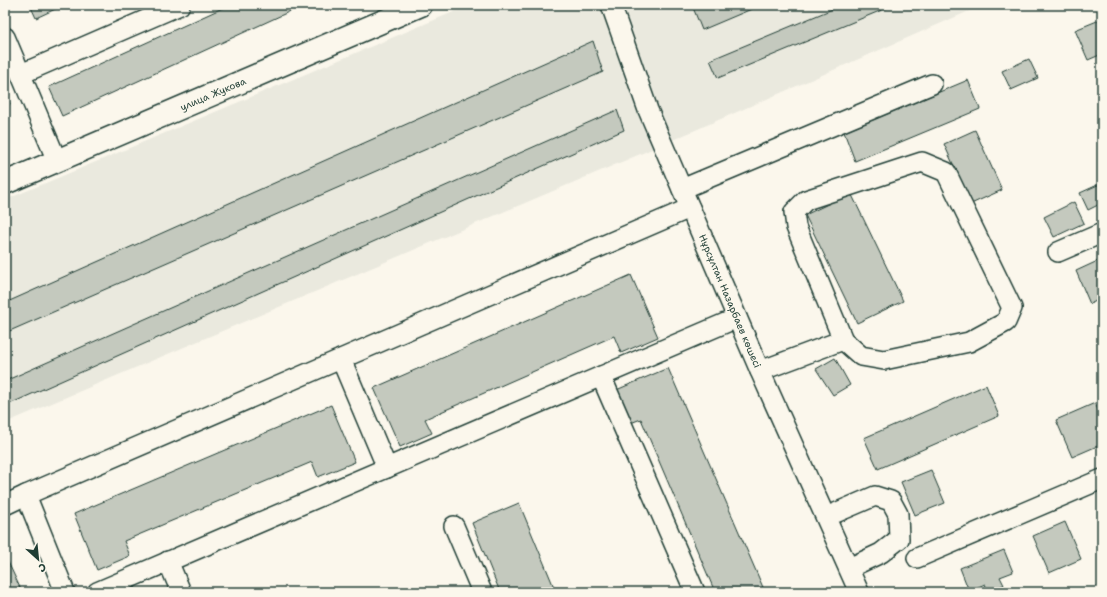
<svg xmlns="http://www.w3.org/2000/svg" width="1107" height="597" font-family="'Shantell Sans',sans-serif">
	<style>
		.built { fill: #eae9de }
		.building { fill: #c4c9be; stroke: #1f3d34 }
		.lines { fill: none; stroke-linecap: round; stroke-linejoin: round }
		.minor-casing { stroke: #1f3d34; stroke-width: 22 }
		.major-casing { stroke: #1f3d34; stroke-width: 25 }
		.minor { stroke: #fbf7ec; stroke-width: 19 }
		.major { stroke: #fbf7ec; stroke-width: 22 }
		.labels { text-anchor: middle; dominant-baseline: central; stroke-width: 3.5; stroke-linejoin: round; paint-order: stroke }
		.street-label { font-size: 10px; fill: #1f3d34; stroke: #fbf7ec }
	</style>
	<rect width="100%" height="100%" fill="#fbf7ec"/>
	<filter id="ink" filterUnits="userSpaceOnUse"><feTurbulence type="fractalNoise" baseFrequency=".025" numOctaves="2"/><feDisplacementMap in="SourceGraphic" scale="8" xChannelSelector="R" yChannelSelector="G"/><feConvolveMatrix kernelMatrix="1 2 1 2 8 2 1 2 1" color-interpolation-filters="sRGB"/></filter>
	<g filter="url(#ink)">
		<path class="built" d="M470 5H983L638 155 5 423V200Z"/>
		<g class="building">
			<path d="M30 5H64L36 18Z"/>
			<path d="M229 5H293L295 9 62 116 49 87Z"/>
			<path d="M692 5H761L702 30Z"/>
			<path d="M842 5H894L718 78 710 60Z"/>
			<path d="M1102 19V54L1088 60 1075 30Z"/>
			<path d="M593 41 603 72 5 333V303Z"/>
			<path d="M1029 59 1038 78 1011 90 1002 71Z"/>
			<path d="M968 80 980 109 855 161 844 132Z"/>
			<path d="M5 93 10 104 5 107Z"/>
			<path d="M617 110 624 130 5 406V381Z"/>
			<path d="M975 130 1002 190 971 204 944 144Z"/>
			<path d="M1102 183V203L1088 210 1080 193Z"/>
			<path d="M851 193 903 301 857 323 805 215Z"/>
			<path d="M1074 202 1084 223 1054 237 1044 217Z"/>
			<path d="M1102 259V298L1090 304 1076 271Z"/>
			<path d="M631 275 658 337 621 353 614 336 425 419 432 433 400 447 374 388Z"/>
			<path d="M835 358 850 385 833 395 816 369Z"/>
			<path d="M668 368 765 592H715L641 419 628 424 614 391Z"/>
			<path d="M986 385 999 416 878 469 864 438Z"/>
			<path d="M1095 403 1102 420V444L1072 457 1056 420Z"/>
			<path d="M331 405 355 462 318 477 312 462 124 541 130 556 97 570 74 514Z"/>
			<path d="M931 470 945 503 915 515 901 482Z"/>
			<path d="M519 503 556 592H500L472 523Z"/>
			<path d="M1065 522 1081 559 1049 573 1033 536Z"/>
			<path d="M1004 550 1013 572 1000 577 1004 585 988 591 985 584 969 591 960 568Z"/>
			<path d="M8 562 22 592H5V563Z"/>
		</g>
		<g class="lines">
			<defs>
				<g id="minor">
					<path d="M611 5 648 110 760 371 859 592"/>
					<path d="M5 37 57 161"/>
					<path d="M21 74 180 5"/>
					<path d="M682 189 932 84"/>
					<path d="M1058 252 1102 233"/>
					<path d="M341 359 387 468"/>
					<path d="M760 371 843 340 861 356 884 360 969 342 1006 322 1012 308 946 172 922 162 806 200 794 212 796 227 843 340"/>
					<path d="M601 376 695 592"/>
					<path d="M5 505 26 495"/>
					<path d="M826 517 875 496 891 501 898 514 899 539 881 553 849 568"/>
					<path d="M454 526 482 592"/>
					<path d="M917 558 1102 479"/>
					<path d="M168 561 181 592"/>
					<path d="M65 592 26 495 690 208"/>
					<path d="M97 592 737 318"/>
				</g>
				<path id="major" d="M5 183 421 5"/>
			</defs>
			<use href="#minor" class="minor-casing"/>
			<use href="#major" class="major-casing"/>
			<use href="#minor" class="minor"/>
			<use href="#major" class="major"/>
		</g>
	</g>
	<g class="labels">
		<g class="street-label">
			<text transform="translate(213 94) rotate(-23)">улица Жукова</text>
			<text transform="translate(730 301) rotate(67)">Нұрсұлтан Назарбаев көшесі</text>
		</g>
	</g>
	<rect width="1107" height="597" fill="none" stroke="#fbf7ec" stroke-width="20"/>
	<rect x="10" y="10" width="1087" height="577" fill="none" stroke="#1f3d34" stroke-width="1.5" filter="url(#ink)"/>
	<g transform="translate(38 559) rotate(153)" stroke="#fbf7ec" stroke-width="3" paint-order="stroke">
	<path d="M0-3L7 15L0 10L-7 15Z" fill="#1f3d34"/>
	<text y="-6" font-size="11" font-weight="bold" text-anchor="middle" fill="#1f3d34">С</text>
	</g>
</svg>
